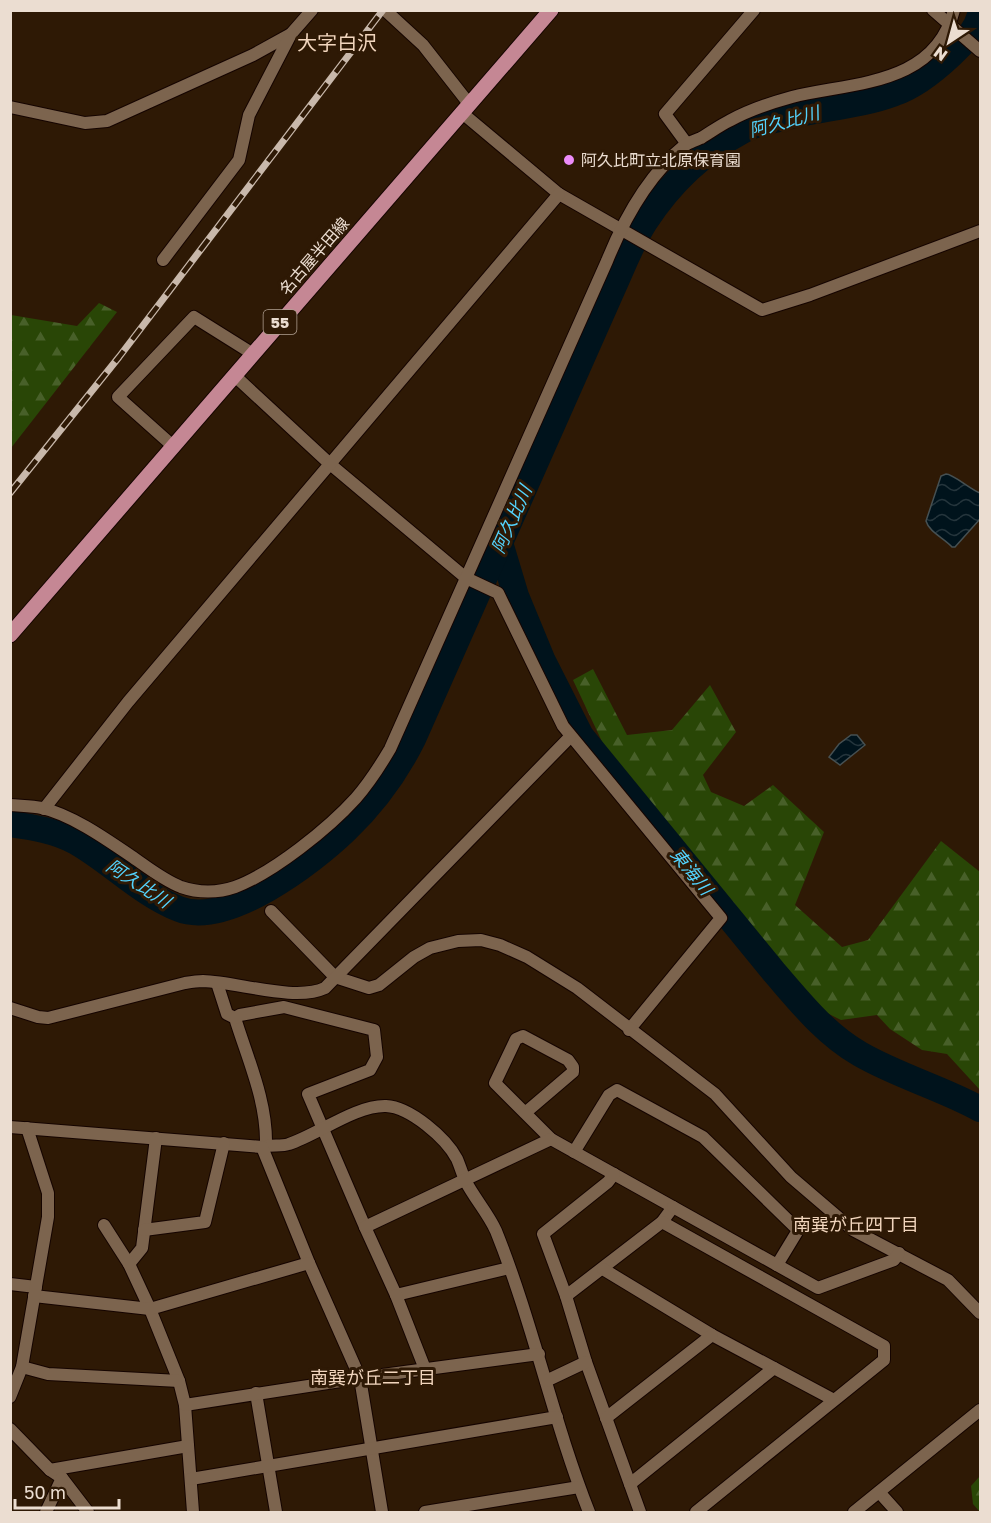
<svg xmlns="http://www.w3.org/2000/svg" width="991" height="1523" font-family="'Golos Text','Noto Sans JP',sans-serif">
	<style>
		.forest { fill: url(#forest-firs) }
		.water { fill: url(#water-waves); stroke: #465052; stroke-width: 1.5 }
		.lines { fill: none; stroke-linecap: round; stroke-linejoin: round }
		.stream { stroke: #465052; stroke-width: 4.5 }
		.river { stroke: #00131c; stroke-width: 26 }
		.street-casing { stroke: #150400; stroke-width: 14 }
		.primary-casing { stroke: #150400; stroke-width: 17 }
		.street { stroke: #7c644e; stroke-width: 12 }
		.primary { stroke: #c58794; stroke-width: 15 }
		.rail-casing { stroke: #c8b8ab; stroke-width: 7 }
		.rail { stroke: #2e1905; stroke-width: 4.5; stroke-dasharray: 14; stroke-linecap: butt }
		.poi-dot { fill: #ec8cfa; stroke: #2e1905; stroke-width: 2 }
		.labels { text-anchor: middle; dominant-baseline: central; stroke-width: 6; stroke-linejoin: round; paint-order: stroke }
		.shield { fill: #2e1905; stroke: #b2a294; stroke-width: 1.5 }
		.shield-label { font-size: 15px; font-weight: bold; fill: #ebddd1 }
		.poi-label { font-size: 16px; fill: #ebddd1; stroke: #2e1905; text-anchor: start }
		.street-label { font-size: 16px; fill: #ebddd1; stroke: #2e1905 }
		.water-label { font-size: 18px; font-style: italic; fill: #53d3fd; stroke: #2e1905 }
		.neighbourhood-label { font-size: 18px; fill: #f1d5bd; stroke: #2e1905 }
		.quarter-label { font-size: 20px; fill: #f1d5bd; stroke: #2e1905 }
	</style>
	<defs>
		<pattern id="forest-firs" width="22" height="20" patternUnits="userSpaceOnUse" patternTransform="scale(1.5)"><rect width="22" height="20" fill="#294606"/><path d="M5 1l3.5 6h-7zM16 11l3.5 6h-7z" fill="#486029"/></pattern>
		<pattern id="water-waves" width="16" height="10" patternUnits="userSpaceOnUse" patternTransform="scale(1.5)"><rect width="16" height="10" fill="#00131c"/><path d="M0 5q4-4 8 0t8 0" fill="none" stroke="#25353c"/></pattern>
	</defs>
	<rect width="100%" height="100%" fill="#2e1905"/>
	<g class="forest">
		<path d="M99 303 117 312 11 448V315L77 326Z"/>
		<path d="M593 669 627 735 672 730 710 685 736 732 703 775 711 792 744 806 773 785 824 832 795 905 842 947 868 940 941 841 980 872V1090L947 1054 922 1050 890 1029 877 1015 841 1020 809 1004 614 767 573 680Z"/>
		<path d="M980 1476V1512L973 1504 971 1486Z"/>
	</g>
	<g class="water">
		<path d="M946 474C953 474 970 489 980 493V519L955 547H952C944 538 929 532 926 521L941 476Z"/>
		<path d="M851 735H857L865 745 840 765 829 757 839 744Z"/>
	</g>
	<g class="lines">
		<path class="stream" d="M976 29 980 32"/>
		<g class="river">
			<path d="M501 546 516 596 542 659 581 736 774 972C800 1002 825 1034 860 1054 898 1076 942 1088 980 1109"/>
			<path d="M10 824C32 827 57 831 76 842 111 862 141 894 179 909 227 928 313 862 346 830 373 804 396 773 413 739L613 288C623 266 632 242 645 222 670 183 703 152 744 130 754 124 768 122 779 119 817 108 858 107 895 93 916 86 935 70 951 55 964 42 975 33 980 15"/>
		</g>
		<defs>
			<g id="street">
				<path d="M385 10 423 45 470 105"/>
				<path d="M933 10 980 51"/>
				<path d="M10 107 85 123 107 121 253 55 291 34 312 10"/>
				<path d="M461 112 559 194 762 310 810 295 980 231"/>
				<path d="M687 144 665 114 754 10"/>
				<path d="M163 260 239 160 249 115 291 34"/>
				<path d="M235 376 330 464 466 578 498 593 563 726 721 918 629 1030"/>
				<path d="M174 447 118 397 194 317 253 354"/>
				<path d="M10 805C21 806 32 806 42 808 72 815 106 839 131 856 147 867 163 880 181 887 198 893 218 893 235 887 273 873 329 828 356 798 369 783 380 766 390 749L607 261C624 219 649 174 685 145 690 142 696 140 701 138 711 132 719 126 729 121 749 110 770 103 792 97 852 82 935 86 954 10"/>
				<path d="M44 809 128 702 559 194"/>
				<path d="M271 911 335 977 369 988 379 985 414 957 430 948 458 941 481 940 500 945 527 957 577 988 715 1094 791 1177 853 1230 948 1280 980 1313"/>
				<path d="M217 983 227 1014 235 1018C248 1060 267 1101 266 1145"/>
				<path d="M10 1008 38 1017 48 1018 185 983C191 982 197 981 203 981 238 982 295 1002 325 988L570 737"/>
				<path d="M235 1018 240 1015 284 1007 374 1030 377 1057 370 1070 308 1094 365 1227 396 1295 509 1268"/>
				<path d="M525 1113 495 1083 516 1039 523 1036 568 1060 573 1067V1072L525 1113 551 1139 673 1207 662 1222 566 1296 586 1362 640 1512"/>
				<path d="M10 1127 262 1147C271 1144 281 1147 289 1144 317 1135 356 1105 386 1106 410 1107 446 1138 457 1159 460 1166 462 1173 465 1180 474 1198 488 1213 496 1231 533 1323 553 1421 589 1512"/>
				<path d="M156 1138 142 1248 129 1264 150 1309 179 1381 185 1405 193 1512"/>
				<path d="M262 1147 309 1263 360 1378 382 1512"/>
				<path d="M574 1152 609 1095 617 1090 703 1137 797 1229V1232L777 1265"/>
				<path d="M673 1207 818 1288 894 1260 899 1253"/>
				<path d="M662 1222 884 1346V1360L696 1512"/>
				<path d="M104 1225 129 1264"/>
				<path d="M365 1227 551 1139"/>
				<path d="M144 1230 205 1222 224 1143"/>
				<path d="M603 1269 712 1335 834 1400"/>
				<path d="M10 1284 36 1287"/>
				<path d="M396 1295 425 1369"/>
				<path d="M34 1296 150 1309 309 1263"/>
				<path d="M566 1296 543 1234 608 1182 614 1174"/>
				<path d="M22 1367 48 1374 179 1381"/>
				<path d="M546 1381 586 1362"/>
				<path d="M256 1393 276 1512"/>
				<path d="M10 1397 22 1367 48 1217V1193L27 1128"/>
				<path d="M185 1405 360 1378 539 1354"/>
				<path d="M606 1418 712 1335"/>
				<path d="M10 1429 50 1470 62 1478 88 1512"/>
				<path d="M50 1470 188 1446"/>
				<path d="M191 1479 557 1417"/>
				<path d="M630 1484 774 1368"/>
				<path d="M879 1492 897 1512"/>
				<path d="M46 1512 62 1478"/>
				<path d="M425 1512 579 1487"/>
				<path d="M854 1512 980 1410"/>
			</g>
			<path id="primary" d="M10 635 551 10"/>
		</defs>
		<use href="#street" class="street-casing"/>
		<use href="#primary" class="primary-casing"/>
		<use href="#street" class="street"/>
		<use href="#primary" class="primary"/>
		<defs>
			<path id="rail" d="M10 493 119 357 383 10"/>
		</defs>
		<use href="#rail" class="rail-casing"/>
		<use href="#rail" class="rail"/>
	</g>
	<circle class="poi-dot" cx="569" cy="160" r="6"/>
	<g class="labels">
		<rect class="shield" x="263.5" y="310" width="33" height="24" rx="4.5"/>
		<g class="shield-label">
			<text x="280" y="322">55</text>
		</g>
		<g class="poi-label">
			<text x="581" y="160">阿久比町立北原保育園</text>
		</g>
		<g class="street-label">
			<text transform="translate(314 256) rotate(-49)">名古屋半田線</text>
		</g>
		<g class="water-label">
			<text transform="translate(784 121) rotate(-15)">阿久比川</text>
			<text transform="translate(511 519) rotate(-66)">阿久比川</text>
			<text transform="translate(692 871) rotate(51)">東海川</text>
			<text transform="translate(139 883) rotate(33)">阿久比川</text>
		</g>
		<g class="neighbourhood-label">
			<text x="856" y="1224">南巽が丘四丁目</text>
			<text x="373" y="1377">南巽が丘二丁目</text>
		</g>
		<g class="quarter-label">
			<text x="337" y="42">大字白沢</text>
		</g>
	</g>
	<rect width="991" height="1523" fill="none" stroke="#ebddd1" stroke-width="24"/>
	<g transform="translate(949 42) rotate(216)" stroke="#2e1905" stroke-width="4.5" paint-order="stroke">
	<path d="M0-4.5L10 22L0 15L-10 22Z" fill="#ebddd1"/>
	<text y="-9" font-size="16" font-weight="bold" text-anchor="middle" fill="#ebddd1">N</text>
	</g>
	<path d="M15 1499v9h104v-9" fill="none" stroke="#ebddd1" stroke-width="3"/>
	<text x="24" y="1499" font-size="18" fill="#ebddd1" stroke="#2e1905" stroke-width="4.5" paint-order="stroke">50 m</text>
</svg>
